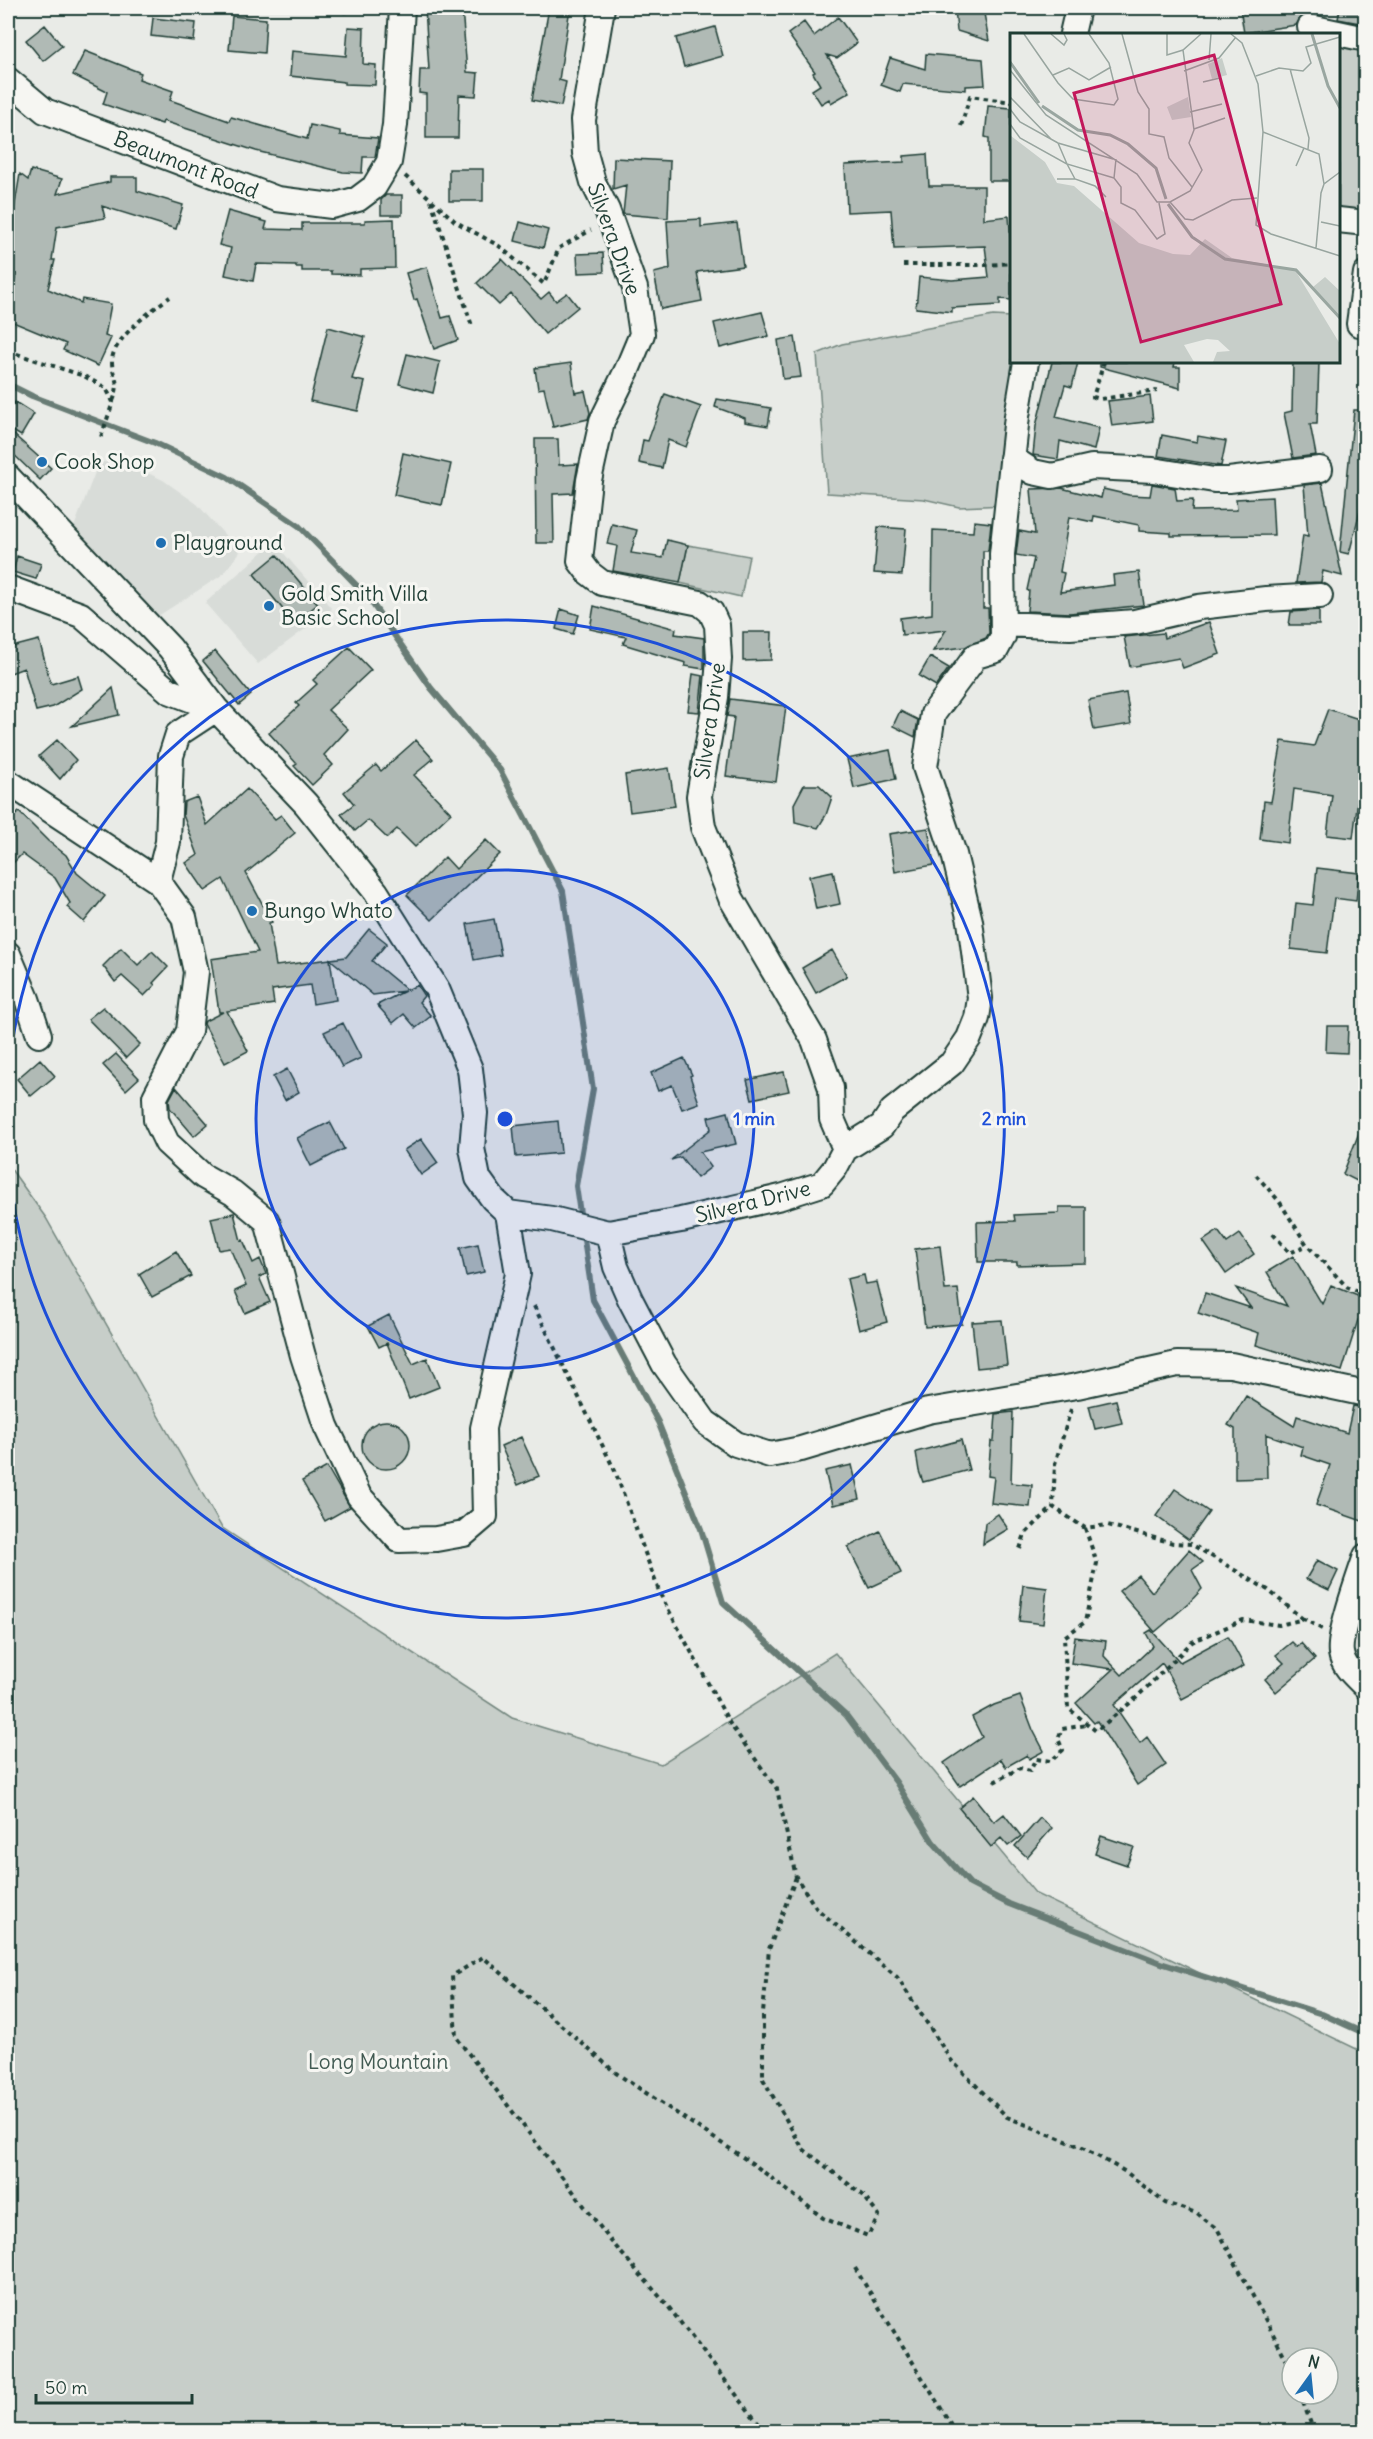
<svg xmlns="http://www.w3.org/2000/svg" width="1373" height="2439" font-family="Delius,sans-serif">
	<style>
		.built { fill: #d8dcd8 }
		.green { fill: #c7cec9; stroke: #73867e; stroke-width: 1.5; fill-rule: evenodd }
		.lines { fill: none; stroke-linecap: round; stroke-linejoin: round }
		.stream { stroke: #687c75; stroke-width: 6 }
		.building { fill: #b0bab5; stroke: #1f3d34; stroke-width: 1.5 }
		.minor-casing { stroke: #1f3d34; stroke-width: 28 }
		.path { stroke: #1f3d34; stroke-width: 4; stroke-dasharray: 4.5 4.5; stroke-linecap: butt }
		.minor { stroke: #f6f6f2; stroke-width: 24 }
		.ring { fill: none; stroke: #1d4ed8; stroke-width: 3 }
		.poi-dot { fill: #1f6fb2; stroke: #f6f6f2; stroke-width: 2 }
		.labels { text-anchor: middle; stroke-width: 6; stroke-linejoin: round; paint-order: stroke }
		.street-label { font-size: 21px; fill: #1f3d34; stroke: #f6f6f2 }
		.poi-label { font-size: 21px; fill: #1f3d34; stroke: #f6f6f2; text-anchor: start }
		.park-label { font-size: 21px; fill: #415a52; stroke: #f6f6f2 }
		.inset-river { fill: none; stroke: #99a6a0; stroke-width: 3 }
		.inset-road { fill: none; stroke: #98a59f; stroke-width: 1.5 }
		.view { fill: #c2185b; fill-opacity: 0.15; stroke: #c2185b; stroke-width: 3 }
		.inset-edge { fill: none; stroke: #1f3d34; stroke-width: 3 }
		.centre { fill: #1d4ed8; stroke: #f6f6f2; stroke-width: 3 }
		.ring-label { font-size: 18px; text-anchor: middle; font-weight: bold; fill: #1d4ed8; stroke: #f6f6f2; stroke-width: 6; stroke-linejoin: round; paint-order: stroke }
	</style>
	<rect width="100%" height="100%" fill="#e9ebe7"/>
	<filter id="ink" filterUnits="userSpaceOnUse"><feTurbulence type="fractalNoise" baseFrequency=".0167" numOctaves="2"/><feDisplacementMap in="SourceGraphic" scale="12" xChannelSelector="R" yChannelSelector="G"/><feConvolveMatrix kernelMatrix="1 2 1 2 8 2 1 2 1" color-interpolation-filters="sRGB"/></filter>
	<g filter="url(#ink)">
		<path class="built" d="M99,462l27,1 37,17 34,24 43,48 -18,23 -64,41 -84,-89z
			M274,542l58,67 -74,55 -53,-61z"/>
		<path class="green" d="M1338,47h27v165l-26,-1z
			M993,316l18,1 1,45h10l-16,143 -47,2 -35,-8 -97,-6 -10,-139 25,-10z
			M688,545l61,11 -8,41 -61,-14z
			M8,1165l38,53 176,310 290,190 149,46 174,-111 201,241 329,159v378h-1357zM1292,2358h36v36h-36z"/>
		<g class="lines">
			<path class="stream" d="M8,384l24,12 123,47 72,34 72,49 68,70 64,92 69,82 63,121 30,198 -17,97 5,34
				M583,1233l10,67 65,122 43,107 22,73 123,113 50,67 37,60 37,42 39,20 155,60 158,50 44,20"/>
		</g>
		<path class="building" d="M425,8h37l5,64 11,1 -2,23 -17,-1 -1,43h-32v-44l-7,-1 1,-23h9z
			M549,8h21l-11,72 7,2 -5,24 -29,-6z
			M955,8h28l6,33 -32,-10z
			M1240,8h61l2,7 -7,10 -52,8z
			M1340,8h25v16l-27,-5z
			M232,16l34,3 -2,34 -35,-3z
			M838,17l19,26 -20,15 -10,-3 23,37 -19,11 -2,-4 -8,5 -9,-14 8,-5 -7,-12 2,-1 -27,-38 16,-12 10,14z
			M153,18l43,5 -2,18 -43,-5z
			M45,25l17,21 -19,15 -17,-21z
			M348,27l16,1 -1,36 13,1 -1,20 -31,-1v-2l-54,-6 2,-25 54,5z
			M715,27l8,29 -39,11 -8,-29z
			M85,51l56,22 -2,6 34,12 -3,9 59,21 2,-4 76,22 3,-14 30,6v4l38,3 -3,19h-12l-1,16 -19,-1 -87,-21 -93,-30 -1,3 -59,-20 4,-12 -34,-17z
			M926,54l57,5 2,26 -19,1v4l-63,-6 -3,8 -19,-7 9,-27 35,11z
			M988,106l23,2v73h-22v-43l-4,-1z
			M927,154l2,32h55v33l25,-3 2,27v57l-11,-1v6l-48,3v4l-36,-4 3,-31 33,3 37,-3 -4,-31 -91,3 -3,-39 -44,2 -2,-47 59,-3v-6z
			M614,158l56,3 -2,57 -45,-4 3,-29 -13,4z
			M449,169h34v32h-34z
			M31,170l31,9 -5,15 53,-12v-5h27v14l46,14 -7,24 -74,-23 3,12 -48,9 -5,33h3l-7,29 33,14 1,-4 29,5 -6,32 6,2 -13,28 -35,-16 3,-6 -58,-24v-22l9,-24 -8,-1 6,-26 -7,-1 12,-72 8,6z
			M386,195h16v20h-21v-15z
			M228,211l39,11 -2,7 37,1v-7h63v-3l29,-1 1,49 -35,1v6l-29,-1v-3h-29v-4h-6v-2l-40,-1 -3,17 -28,-6 6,-27 -12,-3z
			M701,219v8l36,-4 6,43 -46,6 5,29 -41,8 -7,-36 16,-4 -3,-48z
			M520,222l28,8 -5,18 -28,-7z
			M603,253l1,19 -26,1 -1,-19z
			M502,259l39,40 8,-7 7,9 11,-8 11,14 -33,27 -34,-40 -12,11 -22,-22z
			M427,267l15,51 8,-2 8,24 -24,9 -17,-50 -3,1 -8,-27z
			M762,312l7,24 -49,12 -6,-25z
			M328,327l37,10 -13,42 13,3 -7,29 -48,-10z
			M795,337l6,40 -18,2 -5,-39z
			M407,354l33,8 -7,31 -34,-9z
			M1052,362h26l-6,25 -7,-2 -9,32 43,11 -5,22 -34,-9 -2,18 -25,-4 3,-29z
			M1100,362h75l-1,5h6v21l-80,-21z
			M1293,362h26l-2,62h-7l6,31 -23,3 -9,-45 8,-2z
			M571,363l4,30 10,-2 5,22 -2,6 -35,8 -9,-39 -6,1 -3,-21z
			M665,394l36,13 -15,40 -18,-7 -6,28 -23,-5 4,-23 5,1z
			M1150,396l3,25 -41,5 -4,-25z
			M717,399l54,9 -3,18 -23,-4v-4l-30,-11z
			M15,402l19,12 -13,22 -13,-8v-16z
			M1354,410h11v81l-16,63 -9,-2z
			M13,434l38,34 -11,12 -32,-31v-9z
			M1162,435l35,7 1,-6 28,5 -5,25 -63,-10z
			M535,439h23l1,26 19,-1 -5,29 -20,1 1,49h-18z
			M403,453l48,11 -9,41 -48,-10z
			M1322,483l20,93 -19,-5 -2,11 -25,1 7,-48 5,1 -4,-51z
			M1152,484l23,4 2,13 16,-1 -1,11 45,-1 -1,-11 36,-2 2,38 -103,1v-3l-32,-2v-6l-45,-9 -1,6 -24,-5 -9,55 4,1 -4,19 54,-7 -1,-10 26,-3 5,33 -74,8 -43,-2 2,-20 -2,-1 7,-32 -18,-3 3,-24 16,3 -4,-45 30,-1 40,10 2,-9 26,6 21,1z
			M974,521l17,2 -3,28h-5v57h5l1,25 -3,5 -21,9 -32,4 13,-21 -44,5 -2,-17 32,-4 1,-84 40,2z
			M612,524l25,6 -6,23 32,5 4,-18 21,5 -8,38 -67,-12 4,-25 -10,-2z
			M878,527l28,2 -4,46 -28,-2z
			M277,555l41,49 -24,19 -40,-49z
			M17,556l24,8 -5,15 -23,-7z
			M594,606l82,23 -1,5 29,4v31l-19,-3 1,-3 -63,-19 3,-7 -36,-8z
			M561,609l18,6 -6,19 -17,-5z
			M1319,610v15h-30l2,-13z
			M1209,622l11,32 -37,14 -4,-10 -49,9 -6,-30 39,-4 1,5z
			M743,632h29l-1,28 -28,1z
			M39,640l12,44 27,-8 4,13 -29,18 -17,4 -12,-43 -16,6v-26z
			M349,647l22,23 -43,40 20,19 -24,26 9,10 -21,20 -18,-19 3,-2 -28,-31 30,-27 -3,-3 21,-19 -4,-4z
			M215,651l36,44 -12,10 -36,-44z
			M930,657l19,11 -13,18 -17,-10z
			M693,674l10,2 -4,36 -11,-1z
			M113,688l6,27 -47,11z
			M1126,693l5,31 -37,6 -6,-30z
			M730,699l56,7 -10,76 -50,-6 8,-59 -7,-1z
			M1328,709l37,12v80l-7,-2 -5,39 -26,-3 5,-40 -38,-6 -6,54 -28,-4 4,-38 7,1 11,-61 32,5z
			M900,711l18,9 -3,17 -22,-11z
			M57,740l19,20 -16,19 -21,-23z
			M416,740l17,19 -19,16 37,38 -36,34 -18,-18 -10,9 -19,-18 -13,11 -14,-17 13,-10 -10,-12 32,-27 5,6z
			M890,750l6,29 -42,9 -7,-29z
			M669,768l6,38 -45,6 -5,-37z
			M804,785h15l13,12 -6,18 -8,13 -23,-6 -1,-18z
			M247,789l28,30 6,-4 14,18 -49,40 26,49 -3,1 7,43 70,-9 23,-28 18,14 -15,18 35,29 10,-5 7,11 -5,6 12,14 -15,12 -12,-14 -11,9 -16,-18 28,-14 -32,4 -43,-36 6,41 -23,4 -3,-19 -38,5 2,14 -47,7 21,40 -23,12 -21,-39 1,-3 18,-9h-4l-8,-53 47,-7 -35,-73 -18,12 -19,-28 12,-8 -15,-40 1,-13 13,-5 10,28z
			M19,812l29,29 18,14 11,18 28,23 -21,26 -17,-15 3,-4 -15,-25 -33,-24 -14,14v-46z
			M928,828l6,37 -39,7 -6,-38z
			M486,840l14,14 -68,66 -25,-25 38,-38 11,12z
			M1317,868l42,5 -3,28 -22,-3 -7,55 -36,-4 5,-46 17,2z
			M833,871l7,33 -24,5 -7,-33z
			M494,919l7,36 -27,5 -7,-36z
			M121,948l17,17 14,-14 16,16 -15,16 2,2 -11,11 -22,-20 -7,6 -12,-16z
			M832,950l15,26 -31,17 -14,-25z
			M103,1007l37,37 -14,14 -38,-39z
			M343,1023l18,35 -19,9 -18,-35z
			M1327,1026h21l-1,27 -21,-1z
			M116,1054l23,24 -13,12 -23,-25z
			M684,1058l8,17 -2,1 9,27 -17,6 -10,-24 -14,6 -7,-18z
			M40,1059l15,17 -24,20 -14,-17z
			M287,1069l12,23 -14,8 -12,-23z
			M784,1072l5,19 -37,8 -5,-19z
			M176,1087l32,37 -14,12 -24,-28 -1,-8z
			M728,1112l8,32 -36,8 11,15 -14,11 -16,-21 -10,3 40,-31 -3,-12z
			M1364,1120h1v65l-22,-11z
			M558,1121l3,32 -45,4 -3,-31z
			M330,1122l14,27 -33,17 -14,-28z
			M421,1139l17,24 -17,12 -17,-25z
			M1059,1207h27v56l-69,2v-3h-39l-1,-40 38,-1 -1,-6 45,-2z
			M234,1213l7,28 2,-1 10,23 7,-4 6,15 -7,3 11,25 -25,11 -10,-22 11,-5 -16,-38 -11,2 -8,-32z
			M1218,1231l9,12 13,-9 14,20 -28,20 -23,-33z
			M478,1244l6,28 -18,4 -6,-28z
			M940,1246l5,44 13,-1 4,35 -37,3 -10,-78z
			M176,1251l15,25 -39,21 -13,-23z
			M1293,1256l29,48 9,-19 34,14v24l-7,-3 -16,51 -86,-26 3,-12 -61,-20 7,-20 46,15 -15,-20 51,18 -20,-34z
			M864,1275l2,9 11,-2 10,40 -28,8 -12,-51z
			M389,1315l24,49 14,-6 12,29 -30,12 -22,-56 -8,4 -11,-21z
			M1002,1320l5,45 -30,3 -5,-46z
			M1246,1396l48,30 3,-10 50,17 6,-27 12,2 -2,81 2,1v32l-49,-17 14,-40 -29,-10 2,-8 -37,-13 1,44 -32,1v-50l-7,-4z
			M1116,1400l6,23 -27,6 -6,-23z
			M1013,1412l-2,71 21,2 -2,22 -39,-4 3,-26 -6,-1 3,-35h3l2,-27z
			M362 1445a24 24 0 1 1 48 0a24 24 0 1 1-48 0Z
			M521,1437l18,39 -21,9 -17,-39z
			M961,1440l8,30 -46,12 -4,-11 -3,-19z
			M852,1465l8,34 -27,6 -8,-34z
			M327,1467l23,40 -25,14 -23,-40z
			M1175,1489l34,23 -20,28 -33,-24z
			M998,1514l10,15 -25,15 2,-21z
			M880,1531l21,42 -32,15 -21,-41z
			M1189,1550l14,12 -11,8 10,19 -14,15 -33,28 -36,-41 19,-16 14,17z
			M1317,1560l21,11 -9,19 -23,-11z
			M1023,1585l24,3 -4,36 -24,-3z
			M1151,1630l29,32 48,-26 16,30 -62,33 -20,-36 -48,42 26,38 7,-6 19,28 -29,20 -40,-64 -3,2 -18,-20 37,-34 -42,-6 4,-26 31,4 -2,15 18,19 31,-29 -7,-13z
			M1292,1642l5,5 4,-4 14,16 -39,33 -11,-13 19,-16 -8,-8z
			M1020,1696l13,34 11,21 -15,8 -2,-4 -21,12 -5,-8 -41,27 -16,-23 38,-26 -10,-20 22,-12z
			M973,1796l21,26 10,-8 17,22 -13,10 -7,-8 -10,9 -32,-39z
			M1040,1818l12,10 -25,29 -12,-11z
			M1101,1836l33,11 -7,18 -32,-11z"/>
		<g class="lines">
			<g class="minor-casing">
				<path id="minor" d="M1310,27l56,12
					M1072,34l6,-26
					M8,80l37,31 232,88 55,7 26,-7 16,-12 15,-25 6,-37 7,-117
					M1338,220l28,3
					M1359,324l7,-51
					M1012,458l21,14 19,4 40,-9 21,1 40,2 61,10h15l91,-11
					M8,477l162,171 46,61 90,95 70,88 61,97 33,80 5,44 -3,35 6,30 15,21 15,14 44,6 56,14 73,-13 100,-23 41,-13 13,-16 10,-19 -13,-30 -1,-31 -17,-48 -83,-142 -28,-71 -4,-31 17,-99 3,-38 -2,-34 -6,-13 -11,-9 -98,-20 -13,-10 -9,-12 9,-81 13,-59 25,-51 15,-36 -7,-46 -28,-78 -14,-28 -8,-29 -2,-33 19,-112
					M8,588l73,27 88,76 47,18
					M1003,624l67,3 65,-5 64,-15 67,-8 54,-3
					M8,782l150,99 10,-39 3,-86 7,-22 38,-25
					M158,881l26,36 12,55 -7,59 -34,66 1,23 11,23 36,33 30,17 34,28 36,135 23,70 33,70 40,44 37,-1 28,-5 21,-18 -2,-88 35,-154 -10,-61
					M8,954l19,45 12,36
					M845,1149l37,-23 10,-15 60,-48 17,-25 8,-20 3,-20 -10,-77 -16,-67 -29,-87 8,-53 43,-58 20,-6 7,-13 -1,-83 15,-138 9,-54
					M608,1233l8,34 14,32 34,65 41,58 31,22 34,11 31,-6 127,-38 149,-25 100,-22 54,1 135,29
					M1366,1556c-7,21 -28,78 -25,97 2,14 15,24 25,34"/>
			</g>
			<path class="path" d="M343,12l38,-4
				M961,126l9,-30 42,6
				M405,176l51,46 43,24 45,38 15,-36 32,-18
				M431,200l41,126
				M903,265h84l25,-2
				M8,351l76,25 22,12 7,14 -12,35
				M1104,362l-11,35 7,2 57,-8
				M113,401c9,-22 -1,-21 -1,-40 0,-22 42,-53 58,-64
				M1256,1175l23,26 28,44 41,43 18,7
				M1273,1234l17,19 17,-8
				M534,1306l81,165 45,123 70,130 47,65 19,88 20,31 81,69 54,83 56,57 74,30 45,25 39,31 32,10 21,17 74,140
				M1071,1409l-16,55 -2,43 32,21 23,-3 65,18 18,1 77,46 35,29
				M1085,1528l12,35 -12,59 -21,15 4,71 28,23 40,-33 56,-56 51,-22 36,5 25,-6 18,10
				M1020,1549l5,-15 28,-27
				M994,1782l26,-14 10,3 6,-12 15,2 12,-11 -5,-11 4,-10 25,-4
				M855,2268l95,155 2,9
				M1300,2394l14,38
				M765,2432l-98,-127 -57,-65 -154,-203 -4,-61 31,-19 133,116 140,93 67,52 45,18 11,-20 -16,-21 -60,-46 -40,-70v-66l6,-64 27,-72"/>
			<use href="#minor" class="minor"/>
		</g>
	</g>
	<circle cx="505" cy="1119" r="249" fill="#1d4ed8" fill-opacity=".12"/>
	<g class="ring">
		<circle cx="505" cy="1119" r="249"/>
		<path d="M8 1080A499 499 0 1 1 8 1158"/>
	</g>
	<g class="poi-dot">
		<circle cx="42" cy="462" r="6"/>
		<circle cx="161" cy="543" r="6"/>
		<circle cx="269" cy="606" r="6"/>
		<circle cx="252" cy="911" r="6"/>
	</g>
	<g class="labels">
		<g class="street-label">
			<text transform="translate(186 165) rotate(21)" y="7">Beaumont Road</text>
			<text transform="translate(614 239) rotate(70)" y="7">Silvera Drive</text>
			<text transform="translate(710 721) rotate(-82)" y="7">Silvera Drive</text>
			<text transform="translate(753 1202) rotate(-14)" y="7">Silvera Drive</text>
		</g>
		<g class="poi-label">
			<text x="54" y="469">Cook Shop</text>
			<text x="173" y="550">Playground</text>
			<text x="281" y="601">Gold Smith Villa<tspan x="281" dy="24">Basic School</tspan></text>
			<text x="264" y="918">Bungo Whato</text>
		</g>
		<g class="park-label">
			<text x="378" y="2069">Long Mountain</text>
		</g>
	</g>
	<g transform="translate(1010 33)">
		<rect width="330" height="330" fill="#e9ebe7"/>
		<path d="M212,25l5,17 -15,4 -4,-15zM178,64l3,20 -19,3 -5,-13zM1,103l34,26 12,21 17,3 65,57 34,11 17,1 15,-16 27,19 63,12 45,74v18h-127l4,-10 13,-1 -12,-11 -11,-1 -23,6 10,17h-184zM315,244l15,14 -1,25 -26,-29z" fill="#c7cec9"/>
		<path class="inset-river" d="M302,1l16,52 12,22M0,29l29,41M32,73l36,24 32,5 18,9 28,24 10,31M158,171l24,33 33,22 71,11 44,48"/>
		<path class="inset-road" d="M14,1l34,49 15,16 41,6 4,-6 -9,-36 -20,-29M41,1l13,11 3,-5 -3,-6M112,1l16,58 11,17v25l15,3 5,21 23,29M157,1v21l16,-5 18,-16M221,1l11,9 16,41 5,48 -7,93 15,9 69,22M199,27l2,-26M280,36l19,69 -1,11M0,37l36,45 91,59 20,28h13l20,-11 12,-21 -13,-27 5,-13 -11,-80M174,38l35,-13 17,-21M43,42l16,-7 20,12 22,-13M246,43l23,-8 24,3 8,-8 -5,-16 34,-10M193,49l17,-4 2,11M0,64l41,42M0,76l10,13 38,21 55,16M180,79l32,-8M0,91l10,14 47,26 8,15 20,7 11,11M184,96l31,-11M253,99l56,22 5,30M330,101v19M48,110l9,21 47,14 2,-19M286,133l8,-18M104,145l7,9v16l14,7 22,29 8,-5 -6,-31M47,146h18M160,169l15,17 8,1 39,-20 25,-2M311,189l19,4M306,215l5,-55 3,-9 16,-12"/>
		<path class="view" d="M204,22l67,249 -140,38 -67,-249z"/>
		<rect width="330" height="330" class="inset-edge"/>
	</g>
	<circle cx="505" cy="1119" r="9" class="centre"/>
	<g class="ring-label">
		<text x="754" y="1125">1 min</text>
		<text x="1004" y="1125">2 min</text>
	</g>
	<rect width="1373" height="2439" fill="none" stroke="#f6f6f2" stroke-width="30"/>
	<rect x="15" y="15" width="1343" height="2409" fill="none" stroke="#1f3d34" stroke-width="2" filter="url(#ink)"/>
	<g transform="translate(1310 2376) rotate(15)"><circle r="28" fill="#f6f6f2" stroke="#a0aca6" stroke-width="1.5"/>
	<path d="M0-4.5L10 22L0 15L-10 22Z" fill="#1f6fb2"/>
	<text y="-9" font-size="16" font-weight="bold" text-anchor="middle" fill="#1f3d34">N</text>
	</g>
	<path d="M36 2394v9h156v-9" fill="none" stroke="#1f3d34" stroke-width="3"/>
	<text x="45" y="2394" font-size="18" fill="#1f3d34" stroke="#f6f6f2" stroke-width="4.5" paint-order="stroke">50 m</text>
</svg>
